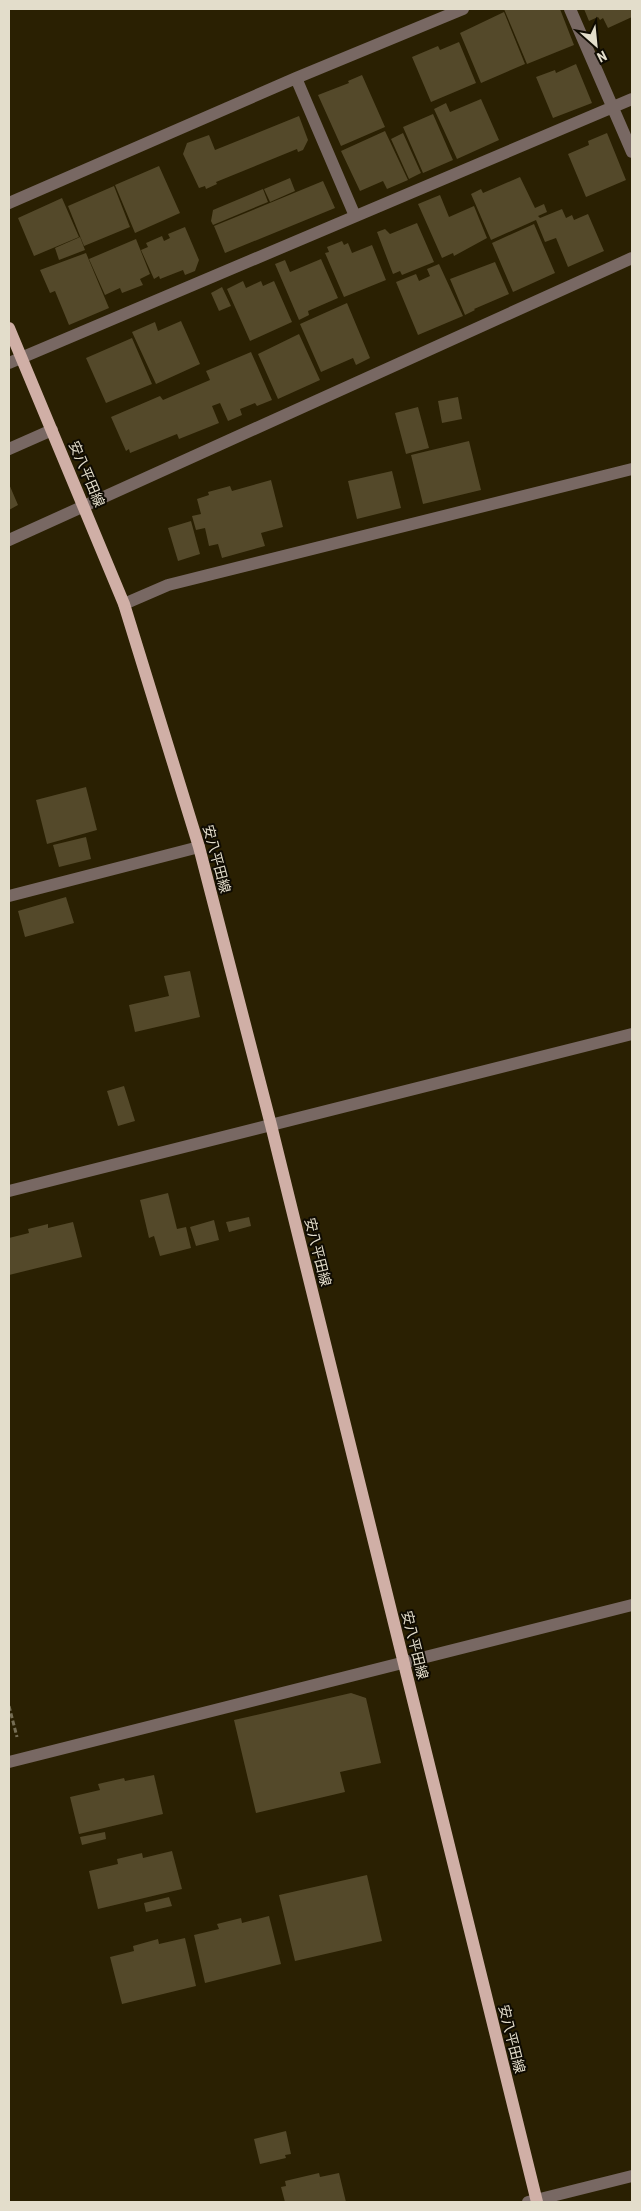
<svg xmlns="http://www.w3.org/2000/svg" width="641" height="2211" font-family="'Roboto Condensed','Noto Sans JP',sans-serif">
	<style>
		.building { fill: #54492a }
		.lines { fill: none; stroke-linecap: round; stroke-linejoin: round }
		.path { stroke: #766e55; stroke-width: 3; stroke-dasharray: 5 2.5; stroke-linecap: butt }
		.minor { stroke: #786863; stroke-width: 12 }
		.major { stroke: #d0afa6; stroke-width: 12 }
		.labels { text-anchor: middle; stroke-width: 4; stroke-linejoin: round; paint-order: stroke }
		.street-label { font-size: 14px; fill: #e3ddcb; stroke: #0f0b02 }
	</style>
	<rect width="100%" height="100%" fill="#2a2002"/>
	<path class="building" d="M504,9h56l14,36 -47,19z
		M584,9h48v8l-24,11 -5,-10 -3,2 -2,-3 -9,4z
		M504,12l21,52 -44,19 -21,-50z
		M459,42l17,41 -45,19 -19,-45 26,-11 2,4z
		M576,64l16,39 -39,15 -17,-41 19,-7 1,3z
		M362,75l23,52 -44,19 -23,-51 31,-12 -1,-2z
		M481,99l18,41 -42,19 -23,-50 12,-6 4,9z
		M433,114l20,46 -30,13 -20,-46z
		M299,116l9,24 -5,10 -5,2 -1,-3 -81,33 1,2 -11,5 -1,-3 -6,2 -16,-34 4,-11 22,-8 6,15z
		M385,131l23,49 -21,9 -4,-8 -23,10 -19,-40z
		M403,133l18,40 -12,6 -18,-40z
		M607,133l19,47 -40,17 -18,-43 21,-9 -1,-4z
		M159,166l21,47 -45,20 -20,-48z
		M520,177l15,31 9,-4 3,8 -9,4 2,2 22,-9 4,9 6,-3 2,5 14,-6 16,37 -36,16 -12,-29 -11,4 -9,-22 -45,20 -20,-46 10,-5 2,4z
		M290,178l5,13 -25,11 -6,-13z
		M323,181l12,27 -110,45 -11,-27z
		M114,186l16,41 -46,19 -16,-40z
		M263,189l5,13 -55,23 -2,-4 2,-11z
		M440,195l9,22 25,-11 13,32 -33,18 -1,-3 -11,5 -24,-54z
		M62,198l17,39 -45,19 -16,-38z
		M417,223l17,39 -32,13 -2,-4 -7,3 -16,-42 8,-3 5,5z
		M534,224l21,49 -42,19 -21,-49z
		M185,227l14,33 -4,11 -10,4 -2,-5 -23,9 -1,-3 -5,3 -13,-29 7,-3 -2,-4 16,-7 2,5 6,-3 -2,-4z
		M80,237l5,13 -26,10 -4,-12z
		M136,239l14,35 -10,5 3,6 -21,8 -2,-5 -15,7 -16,-36z
		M342,241l2,4 4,-2 4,10 20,-8 14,35 -42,17 -19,-44 4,-1 -2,-5z
		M86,253l23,55 -40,17 -14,-34 -5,2 -10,-23z
		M321,259l17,39 -30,13 1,4 -10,5 -24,-56 10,-4 5,12z
		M495,262l14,32 -35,15 1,1 -10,5 -15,-36z
		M439,264l24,52 -45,19 -22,-53 20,-8 3,7 11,-5 -3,-7z
		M243,281l3,7 15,-7 2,5 11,-5 18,41 -42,19 -23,-52z
		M222,287l9,19 -12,5 -8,-18z
		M347,303l23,55 -14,7 -3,-7 -32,14 -21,-48z
		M181,321l19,43 -44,20 -24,-52 23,-10 3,9z
		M299,334l21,46 -42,19 -20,-45z
		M132,338l20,46 -46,19 -20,-45z
		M251,352l21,48 -15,6 -2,-3 -15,6 2,6 -14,6 -8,-18 -8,3 7,17 -40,16 -2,-5 -47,19 -1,-4 -3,2 -15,-34 49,-21 3,4 47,-20 -4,-9z
		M458,397l4,22 -20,4 -4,-22z
		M418,407l11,41 -23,6 -11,-41z
		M469,441l12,49 -58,14 -12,-49z
		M392,471l9,37 -44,11 -9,-38z
		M271,480l12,47 -22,6 4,13 -43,12 -4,-14 -9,2 -4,-18 -9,2 -4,-14 9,-2 -4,-15 12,-4 -1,-3 22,-6 2,5z
		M9,484l9,21 -9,5z
		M191,521l9,33 -22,7 -10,-33z
		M86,787l11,43 -50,14 -11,-44z
		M86,837l5,22 -32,8 -6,-22z
		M66,897l8,26 -49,14 -7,-26z
		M190,971l10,46 -65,15 -6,-27 40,-9 -5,-20z
		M124,1086l11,35 -17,5 -11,-35z
		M168,1193l9,36 9,-2 5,21 -31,8 -6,-20 -5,2 -9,-38z
		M249,1217l2,9 -22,6 -3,-10z
		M214,1220l5,20 -23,6 -6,-19z
		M73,1222l9,35 -73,18v-37l20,-5 -1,-4 20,-5v4z
		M351,1693l15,5 15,65 -41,9 5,20 -89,21 -22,-93z
		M154,1775l9,39 -84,20 -9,-37 30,-7 -2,-6 26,-6 1,3z
		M105,1832l1,7 -24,6 -2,-8z
		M172,1851l10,38 -84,20 -9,-38 29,-7 -1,-5 25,-6 1,5z
		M367,1875l15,66 -87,20 -16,-66z
		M169,1897l3,9 -26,6 -2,-9z
		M269,1916l12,48 -76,19 -11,-48 25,-6 -2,-5 24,-6 1,5z
		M185,1938l11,48 -74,18 -12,-47 24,-6 -1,-5 25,-7 1,5z
		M286,2131l5,23 -6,1 1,3 -26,6 -6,-25z
		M319,2173l1,4 19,-4 7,29h-61l-4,-15 5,-1 -1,-5z"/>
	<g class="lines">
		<path class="path" d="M9,1706l8,31"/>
		<path class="minor" d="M570,9l62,143
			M296,78l59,138
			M9,203l287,-125 167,-69
			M9,363l623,-264
			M9,449l43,-19
			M9,540l623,-282
			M124,604l44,-19 464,-116
			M9,896l190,-49
			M9,1191l623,-157
			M9,1762l623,-157
			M528,2202l104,-26"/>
		<path class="major" d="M9,328l115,276 75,243 72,278 266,1077"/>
	</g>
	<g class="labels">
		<g class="street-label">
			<text transform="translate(87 474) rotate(67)" y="5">安八平田線</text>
			<text transform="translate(217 859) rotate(75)" y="5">安八平田線</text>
			<text transform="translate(318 1252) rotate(76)" y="5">安八平田線</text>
			<text transform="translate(415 1645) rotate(76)" y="5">安八平田線</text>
			<text transform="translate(512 2039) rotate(76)" y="5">安八平田線</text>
		</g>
	</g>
	<rect width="641" height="2211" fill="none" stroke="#e3ddcb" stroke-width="20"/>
	<g transform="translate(596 45) rotate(153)" stroke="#0f0b02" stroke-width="4" paint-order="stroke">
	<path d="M0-4L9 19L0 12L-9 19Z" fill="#e3ddcb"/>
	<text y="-8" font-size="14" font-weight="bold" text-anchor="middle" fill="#e3ddcb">N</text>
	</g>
</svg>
